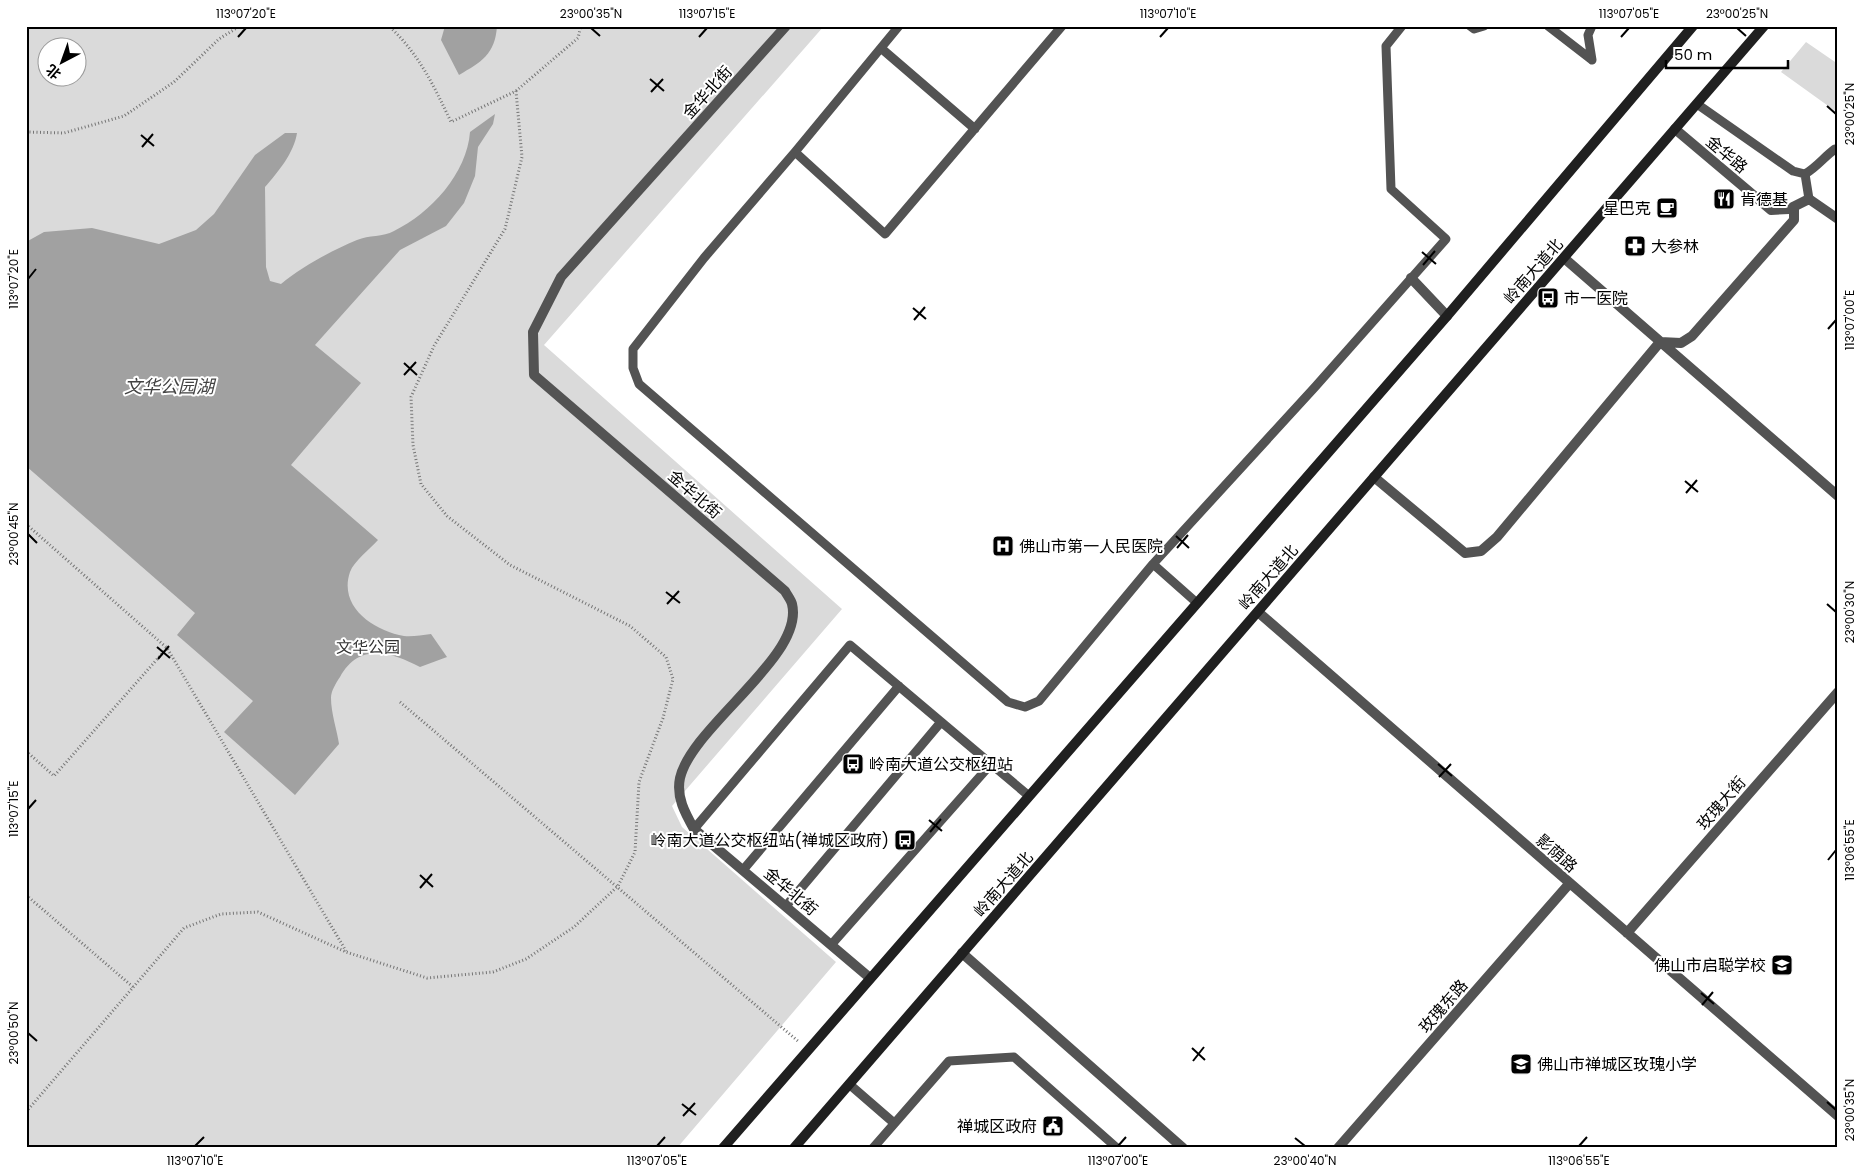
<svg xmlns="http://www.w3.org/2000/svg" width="1864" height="1174" font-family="Poppins,'Noto Sans SC',sans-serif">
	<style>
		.green { fill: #dadada; fill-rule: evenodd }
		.water { fill: #a1a1a1 }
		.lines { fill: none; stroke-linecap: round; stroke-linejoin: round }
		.path { stroke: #757575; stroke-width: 3; stroke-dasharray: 1 2.5; stroke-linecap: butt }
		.service { stroke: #535353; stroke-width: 9 }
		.minor { stroke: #535353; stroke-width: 10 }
		.tertiary { stroke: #535353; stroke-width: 10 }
		.secondary { stroke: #202020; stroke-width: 10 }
		.ticks { fill: none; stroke: #000; stroke-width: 2 }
		.labels { text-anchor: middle; stroke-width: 4; stroke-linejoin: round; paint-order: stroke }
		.street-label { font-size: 16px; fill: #000; stroke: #fff }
		.poi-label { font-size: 16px; fill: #000; stroke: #fff; text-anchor: start }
		.park-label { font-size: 16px; fill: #313131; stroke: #fff }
		.water-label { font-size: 18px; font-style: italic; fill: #424242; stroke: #fff }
		.neatline { fill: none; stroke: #000; stroke-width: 2 }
		.ticks-label { font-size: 12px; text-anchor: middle; fill: #000 }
	</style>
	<rect width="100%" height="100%" fill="#fff"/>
	<path class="green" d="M26,26h798l-280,319 298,264 -170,197 10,21 154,135 -159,186h-651zM48,48h30v30h-30z
		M1806,42l32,22v49l-57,-41z"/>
	<path class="water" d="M445,26h52c-2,29 -16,36 -38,49l-18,-35z
		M495,114l-2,10 -15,23 -3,29 -11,27 -18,23 -46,24 -85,95 46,38 -70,82 87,75c-8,9 -24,21 -28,32 -12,35 24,59 54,64 8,1 18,-1 27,-2l16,23 -27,10c-29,-15 -61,-25 -80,10 -4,6 -9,14 -9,21 0,15 6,32 8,46l-44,51 -71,-63 29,-31 -76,-66 18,-22 -169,-147v-224l18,-10 48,-4 67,16 37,-14 18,-16 41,-59 30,-22h12c-3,20 -19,39 -32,54l1,80 4,14 11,3c22,-18 50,-33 76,-44 12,-5 26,-3 37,-9 37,-18 73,-58 76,-99z"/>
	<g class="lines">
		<path class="path" d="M516,91l62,-53 3,-12
			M26,132l38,1 60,-17 50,-34 45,-43 21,-13
			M26,524l141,124 179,303
			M400,702l399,340
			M26,751l28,25 113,-128
			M26,895l107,92
			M26,1112l158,-184 37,-14 37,-2 88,40 81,26 66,-6 33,-13 48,-32 44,-41 17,-34 4,-70 24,-64 10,-39 -7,-22 -36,-31 -120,-61 -63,-49 -26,-32 -8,-39 -2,-48 23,-51 71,-117 17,-72 -6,-66 -65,31c-17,-36 -32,-68 -62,-96"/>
		<path class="service" d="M899,26l-104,126 -91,106 -71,91v19l6,16 369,318 17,5 14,-6 114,-137 44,39
			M1470,26l4,3 10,-3
			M1548,26l44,34
			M1592,26l-4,9 4,25
			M882,49l93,80
			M1697,104l96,67 12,3c12,-7 19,-17 30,-25l3,2
			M795,152l90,82 177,-208
			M1805,174l4,25
			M1153,564l162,-177 131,-148 -55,-50 -5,-143 16,-20
			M694,829l156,-184 179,151
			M743,870l156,-184
			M786,906l155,-184
			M831,945l160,-181
			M849,1084l45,39
			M873,1148l76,-87 65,-4 103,91"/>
		<path class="minor" d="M1564,258l274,238
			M1411,278l36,38
			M1660,342l21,1 11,-7 102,-116v-13
			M1374,477l91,76 16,-2 16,-14 163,-195
			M962,953l221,195"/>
		<path class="tertiary" d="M786,26l-225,251 -28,55 1,43 251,216c2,4 6,9 7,13 13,52 -100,122 -112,174 -4,19 5,35 14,51l176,149
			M1675,129l96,81 18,-1 20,-10 29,20
			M1258,612l580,504
			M1627,933l211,-241
			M1338,1148l231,-264"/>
		<path class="secondary" d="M723,1148l724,-832 246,-290
			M794,1148l970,-1122"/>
	</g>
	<path class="ticks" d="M591,28l9,8M1737,28l9,8M238,37l8,-9M699,37l8,-9M1160,37l8,-9M1621,37l8,-9M650,79l14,12M651,92l12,-13M1827,106l9,8M141,135l13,11M142,147l11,-13M1422,252l14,12M1423,265l12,-14M28,279l8,-10M913,308l13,11M914,320l11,-13M1828,329l8,-9M404,363l13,12M404,375l12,-13M1685,481l13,11M1686,493l11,-13M28,534l9,9M1176,536l13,12M1177,548l11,-13M666,592l14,11M667,604l12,-13M1827,604l9,8M157,647l13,11M158,659l11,-13M1438,764l14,12M1439,777l12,-13M28,809l8,-9M929,820l13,11M930,832l11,-13M1828,860l8,-10M420,875l13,12M420,888l12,-14M1701,993l13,11M1702,1005l11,-13M28,1033l9,8M1192,1048l13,12M1193,1061l11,-14M1827,1102l9,8M682,1104l14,11M683,1116l12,-13M1295,1138l10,8M195,1146l9,-9M657,1146l8,-9M1118,1146l8,-9M1579,1146l8,-9"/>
	<defs>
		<g id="restaurant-square" transform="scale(1.125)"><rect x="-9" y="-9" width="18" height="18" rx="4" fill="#000" stroke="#fff"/><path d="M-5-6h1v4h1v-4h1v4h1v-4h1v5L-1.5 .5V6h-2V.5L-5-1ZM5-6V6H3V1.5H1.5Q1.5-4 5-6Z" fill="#fff"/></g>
		<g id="cafe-square" transform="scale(1.125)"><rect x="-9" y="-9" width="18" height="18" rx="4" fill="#000" stroke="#fff"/><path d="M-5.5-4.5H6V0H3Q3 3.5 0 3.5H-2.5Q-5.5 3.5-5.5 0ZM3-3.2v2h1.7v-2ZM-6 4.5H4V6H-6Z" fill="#fff"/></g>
		<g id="pharmacy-square" transform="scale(1.125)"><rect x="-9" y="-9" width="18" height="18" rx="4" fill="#000" stroke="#fff"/><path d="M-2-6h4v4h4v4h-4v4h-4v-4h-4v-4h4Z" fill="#fff"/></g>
		<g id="bus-square" transform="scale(1.125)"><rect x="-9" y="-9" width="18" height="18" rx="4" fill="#000" stroke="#fff"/><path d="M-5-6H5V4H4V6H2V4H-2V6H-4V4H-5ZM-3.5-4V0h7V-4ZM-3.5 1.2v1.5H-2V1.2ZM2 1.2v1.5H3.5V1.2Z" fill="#fff"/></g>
		<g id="hospital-square" transform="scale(1.125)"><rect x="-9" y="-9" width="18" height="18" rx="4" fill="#000" stroke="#fff"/><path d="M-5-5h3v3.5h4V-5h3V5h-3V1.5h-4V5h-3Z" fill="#fff"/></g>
		<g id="school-square" transform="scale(1.125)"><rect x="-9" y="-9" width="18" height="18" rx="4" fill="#000" stroke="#fff"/><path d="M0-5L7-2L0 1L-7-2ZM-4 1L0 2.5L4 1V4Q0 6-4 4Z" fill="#fff"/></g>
		<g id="civic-square" transform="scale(1.125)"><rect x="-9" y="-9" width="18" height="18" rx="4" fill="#000" stroke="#fff"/><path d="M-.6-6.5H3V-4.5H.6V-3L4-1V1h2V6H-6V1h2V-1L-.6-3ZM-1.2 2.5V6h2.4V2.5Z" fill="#fff"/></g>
	</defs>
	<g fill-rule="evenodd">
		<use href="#restaurant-square" x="1724" y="199"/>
		<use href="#cafe-square" x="1667" y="208"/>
		<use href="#pharmacy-square" x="1635" y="246"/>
		<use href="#bus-square" x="1548" y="298"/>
		<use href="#hospital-square" x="1003" y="546"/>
		<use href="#bus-square" x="853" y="764"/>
		<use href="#bus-square" x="905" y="840"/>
		<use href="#school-square" x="1782" y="965"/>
		<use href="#school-square" x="1521" y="1064"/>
		<use href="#civic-square" x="1053" y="1126"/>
	</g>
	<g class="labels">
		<g class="street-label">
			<text transform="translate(707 92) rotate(-48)" y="6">金华北街</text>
			<text transform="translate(1727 154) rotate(40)" y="6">金华路</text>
			<text transform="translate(1533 271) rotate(-49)" y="6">岭南大道北</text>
			<text transform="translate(695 494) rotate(41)" y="6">金华北街</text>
			<text transform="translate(1268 577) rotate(-49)" y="6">岭南大道北</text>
			<text transform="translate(1721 803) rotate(-49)" y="6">玫瑰大街</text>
			<text transform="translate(1557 853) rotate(41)" y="6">影荫路</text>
			<text transform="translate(1003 884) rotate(-49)" y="6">岭南大道北</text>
			<text transform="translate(791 891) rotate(40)" y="6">金华北街</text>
			<text transform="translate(1443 1006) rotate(-49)" y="6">玫瑰东路</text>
		</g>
		<g class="poi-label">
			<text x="1740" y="205">肯德基</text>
			<text x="1651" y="214" text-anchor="end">星巴克</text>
			<text x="1651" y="252">大参林</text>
			<text x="1564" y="304">市一医院</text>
			<text x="1019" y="552">佛山市第一人民医院</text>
			<text x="869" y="770">岭南大道公交枢纽站</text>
			<text x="889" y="846" text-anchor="end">岭南大道公交枢纽站(禅城区政府)</text>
			<text x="1766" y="971" text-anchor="end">佛山市启聪学校</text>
			<text x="1537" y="1070">佛山市禅城区玫瑰小学</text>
			<text x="1037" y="1132" text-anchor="end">禅城区政府</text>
		</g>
		<g class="park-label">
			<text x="368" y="653">文华公园</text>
		</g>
		<g class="water-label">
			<text x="169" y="393">文华公园湖</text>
		</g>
	</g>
	<rect width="1864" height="1174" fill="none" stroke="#ffffff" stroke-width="55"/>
	<g transform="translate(62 62) rotate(221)"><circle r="24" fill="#ffffff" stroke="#999999"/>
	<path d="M0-4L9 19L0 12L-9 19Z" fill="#000000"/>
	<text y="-8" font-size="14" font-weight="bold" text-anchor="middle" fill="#000000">北</text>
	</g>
	<path d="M1666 60v8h122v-8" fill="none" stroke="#000000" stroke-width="2.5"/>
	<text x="1674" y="60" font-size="15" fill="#000000" stroke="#ffffff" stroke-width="4" paint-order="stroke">50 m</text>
	<rect x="28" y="28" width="1808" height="1118" class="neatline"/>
	<g class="ticks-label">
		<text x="246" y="18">113°07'20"E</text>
		<text x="591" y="18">23°00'35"N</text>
		<text x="707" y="18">113°07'15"E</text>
		<text x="1168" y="18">113°07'10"E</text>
		<text x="1629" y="18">113°07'05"E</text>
		<text x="1737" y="18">23°00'25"N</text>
		<text transform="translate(1850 114) rotate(-90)" y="4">23°00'25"N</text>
		<text transform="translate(14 279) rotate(-90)" y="4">113°07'20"E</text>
		<text transform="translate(1850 320) rotate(-90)" y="4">113°07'00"E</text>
		<text transform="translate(14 534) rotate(-90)" y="4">23°00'45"N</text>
		<text transform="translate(1850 612) rotate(-90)" y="4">23°00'30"N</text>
		<text transform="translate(14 809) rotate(-90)" y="4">113°07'15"E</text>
		<text transform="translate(1850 850) rotate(-90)" y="4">113°06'55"E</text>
		<text transform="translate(14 1033) rotate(-90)" y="4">23°00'50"N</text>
		<text transform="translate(1850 1110) rotate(-90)" y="4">23°00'35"N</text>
		<text x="195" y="1165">113°07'10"E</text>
		<text x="657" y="1165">113°07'05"E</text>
		<text x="1118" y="1165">113°07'00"E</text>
		<text x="1305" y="1165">23°00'40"N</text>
		<text x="1579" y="1165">113°06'55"E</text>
	</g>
</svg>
